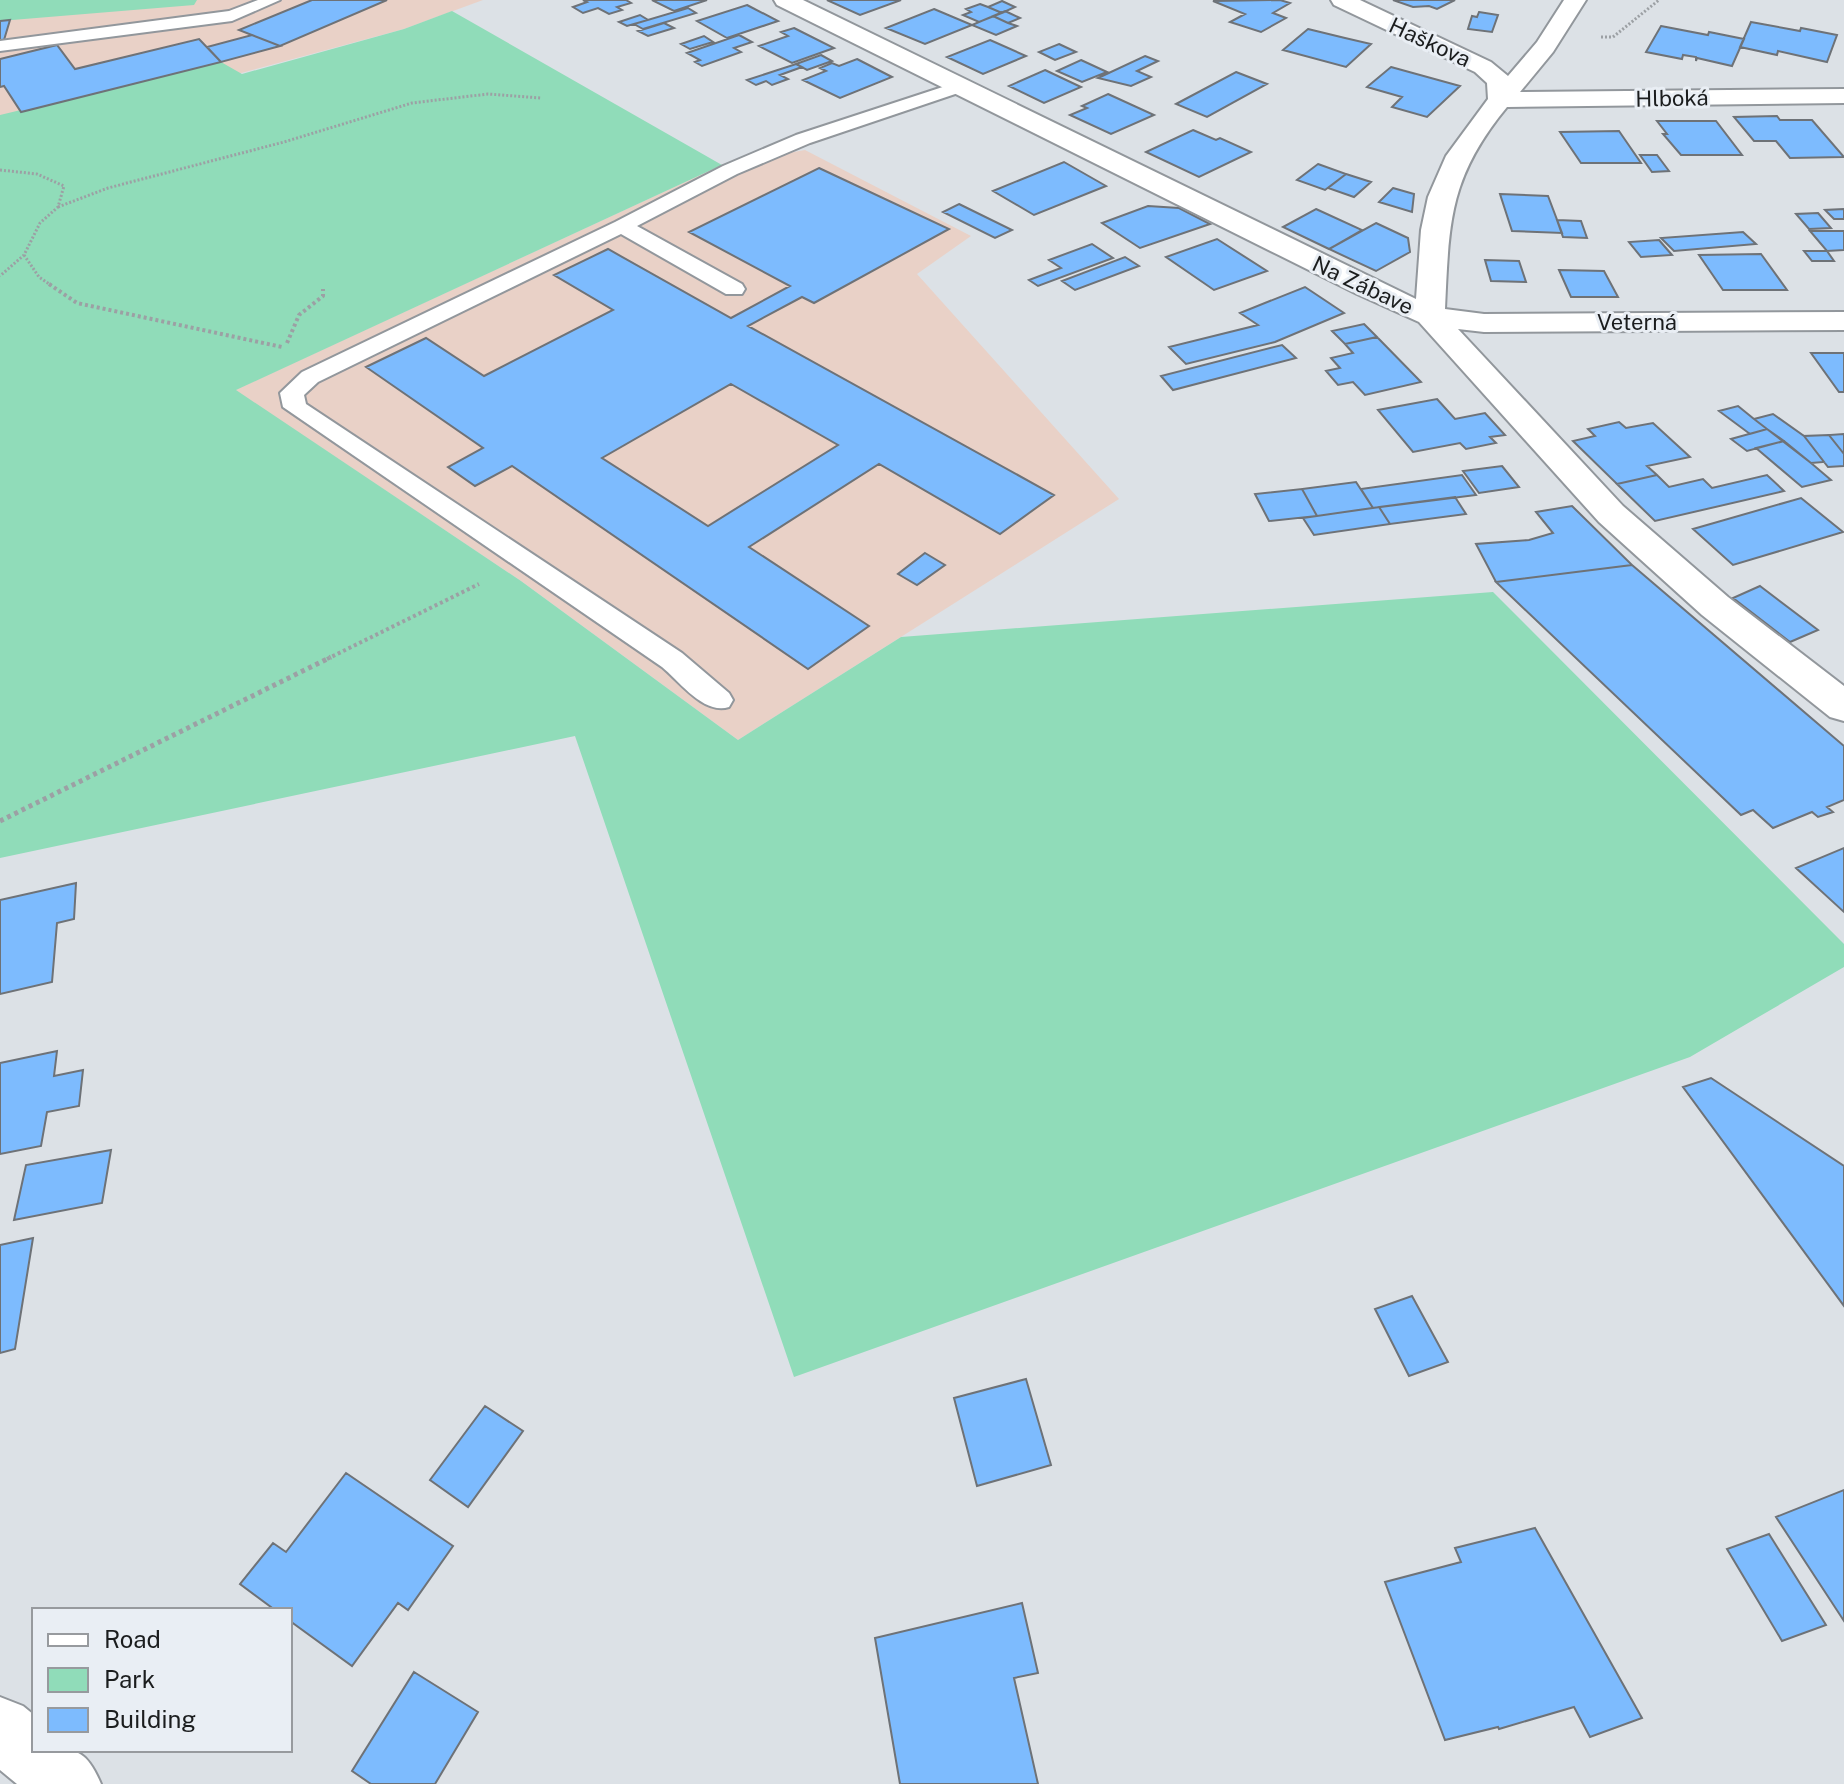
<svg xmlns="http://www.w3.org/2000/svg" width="1844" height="1784" font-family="'Public Sans',sans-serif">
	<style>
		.education { fill: #e9d1c7 }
		.green { fill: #90dcb9 }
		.building { fill: #7dbbfe; stroke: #6e7277; stroke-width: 2; fill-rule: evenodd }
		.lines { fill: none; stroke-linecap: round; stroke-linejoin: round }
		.service-casing { stroke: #92979c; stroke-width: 4 }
		.minor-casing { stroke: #92979c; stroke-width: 4 }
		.path-far2 { stroke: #9ca0a4; stroke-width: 3; stroke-dasharray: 2 2; stroke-linecap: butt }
		.path-far1 { stroke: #9ca0a4; stroke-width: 4; stroke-dasharray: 3 3; stroke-linecap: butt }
		.path { stroke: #9ca0a4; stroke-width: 5; stroke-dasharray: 4 4; stroke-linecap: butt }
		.service { fill: #fff; fill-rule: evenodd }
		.minor { fill: #fff; fill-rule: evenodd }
		.labels { text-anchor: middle; stroke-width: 6; stroke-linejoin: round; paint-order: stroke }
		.far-street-label { font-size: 22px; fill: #1b1d1e; stroke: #e9eef4 }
	</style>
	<rect width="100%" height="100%" fill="#dce1e6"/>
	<path class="education" d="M0,0h483l-79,29 -404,109z
		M805,150l166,86 -54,38 202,225 -381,241 -217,-159 -286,-191 487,-225z"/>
	<path class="green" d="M0,0h197l-3,5 -194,16z
		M452,11l270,154 -486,225 285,191 217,159 163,-103 592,-45 351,352v23l-154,90 -896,320 -219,-641 -575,122v-743l221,-53 21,12 162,-45z"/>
	<path class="building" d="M312,0h75l-107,46 -41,-16z
		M583,0h43l5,3 -14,4 5,3 -13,4 -11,-6 -15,5 -10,-6 14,-5z
		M652,0h55l-33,11z
		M827,0h74l-41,15z
		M1280,0l10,3 -17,10 13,5 -25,14 -31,-10 15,-8 -32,-13z
		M1393,0h62l-18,9 -8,-3 -16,1z
		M1002,1l13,6 -13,6 -14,-6z
		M980,4l8,3 14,6 -23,9 -16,-7 8,-3 -5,-3z
		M747,5l31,16 -51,17 -30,-17z
		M688,8l8,5 -53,16 -9,-5z
		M934,9l38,16 -47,19 -39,-16z
		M1005,11l15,7 -12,5 -15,-7z
		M1479,12l19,3 -6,17 -24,-3 4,-13 5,1z
		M640,15l8,5 -21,6 -8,-4z
		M993,16l15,7 9,3 -21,9 -24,-10z
		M10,20l-6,20 -4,1v-20z
		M1751,22l49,9 1,-3 36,7 -10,27 -49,-11 -1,4 -37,-8z
		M664,23l10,5 -26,8 -10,-5z
		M1661,26l47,9 1,-3 35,7 -12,27 -35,-8 -1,3v-4l-13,-2 -1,4 -36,-7z
		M794,28l40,20 -42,15 -33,-17 29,-10 -7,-4z
		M1308,29l37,9 26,6 -25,23 -63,-17z
		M252,35l28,11 -59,16 -14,-15z
		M739,35l13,7 -18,6 7,4 -39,14 -7,-4 5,-2 -13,-7z
		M704,36l9,6 -23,7 -9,-5z
		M199,39l22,23 -200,50 -17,-26 -4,1v-28l57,-14 18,24z
		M990,40l36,16 -43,18 -36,-17z
		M1059,44l17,8 -21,8 -16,-8z
		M821,55l11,6 -25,9 -11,-6z
		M1145,56l13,5 -21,10 14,6 -20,9 -33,-8z
		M857,59l35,18 -52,21 -37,-18 23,-9 -6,-3 12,-5 7,3z
		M1081,60l26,12 -25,10 -25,-11z
		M796,64l6,3 -22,8 8,4 -16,6 -6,-4 -10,4 -9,-5z
		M1391,67l69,19 -33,31 -35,-10 10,-10 -35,-10z
		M1045,70l36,17 -37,16 -35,-17z
		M1236,72l31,12 -60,33 -31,-13z
		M1108,94l46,21 -43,19 -41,-19 17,-7 -5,-2z
		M1777,116l3,4h32l32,37 -54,1 -14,-17h-22l-20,-24z
		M1657,121h59l26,34h-61l-18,-21h4z
		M1193,130l23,10 4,-2 31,14 -52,25 -53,-25z
		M1619,131l22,32h-60l-21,-31z
		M1640,155h17l12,16 -17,1z
		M1064,162l42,24 -72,29 -41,-24z
		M1318,164l28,10 -21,16 -28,-10z
		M819,168l130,61 -135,74 -12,-6 -54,29 306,169 -54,39 -121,-70 -130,83 120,79 -61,43 -296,-203 -37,20 -27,-19 35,-19 -117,-81 60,-29 58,38 129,-66 -59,-35 54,-26 123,69 59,-32 -101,-54zM731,384l107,61 -130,81 -106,-68z
		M1346,174l25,8 -17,15 -26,-9z
		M1393,188l21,6 -2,18 -33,-10z
		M1500,194l48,2 14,37 -50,-2z
		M959,204l53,26 -17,8 -52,-26z
		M1148,206l31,2 31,16 -70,24 -38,-25z
		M1316,209l46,21 -33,19 -46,-22z
		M1844,209v10h-10l-9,-9z
		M1818,213l13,15 -22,1 -13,-15z
		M1557,220l24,1 6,17 -24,-1z
		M1376,223l32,15 2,14 -34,19 -47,-22z
		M1810,231h34v19l-17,1z
		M1743,232l13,12 -82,7 -13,-13z
		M1217,239l50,32 -53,19 -48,-33z
		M1659,240l13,15 -31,2 -12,-15z
		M1092,244l21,14 -75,28 -9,-6 32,-12 -12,-8z
		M1804,251h23l7,10h-22z
		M1761,254l26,36h-64l-24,-35z
		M1125,257l14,9 -64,24 -13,-9z
		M1485,260l34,1 7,21 -35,-1z
		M1559,270l45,1 14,26h-47z
		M1305,287l39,26 -69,29 -89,22 -17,-17 89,-22 -18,-12z
		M1364,324l13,13 -32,7 -13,-13z
		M1377,337l44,45 -56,13 -12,-13 -15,3 -12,-14 14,-3 -9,-10 22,-5 -8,-9z
		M1282,345l14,13 -123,32 -12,-14z
		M1811,353h33v39h-5z
		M1437,399l18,20 30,-6 20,22 -15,2 6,6 -30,6 -6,-6 -47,9 -35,-42z
		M1738,406l16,13 13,10 -17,5 -31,-23z
		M1773,414l31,22 20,26 -13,1 -57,-44z
		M1619,422l7,6 27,-5 37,34 -43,9 10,9 -40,9 -44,-43 22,-5 -7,-7z
		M1767,429l17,12 -37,10 -16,-12z
		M1844,434v20l-15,-19z
		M1829,435l15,19v12l-16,1 -24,-31z
		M1784,441l27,22 20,17 -29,7 -46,-39z
		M1502,466l17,21 -40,6 -16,-22z
		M1462,475l14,20 -103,13 -12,-19z
		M1657,475l12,12 34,-8 9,9 55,-13 17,16 -129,30 -38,-37z
		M1356,482l17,26 -56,8 -15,-27z
		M1302,489l15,27 -48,5 -14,-27z
		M1455,497l11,17 -76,10 -11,-17z
		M1801,498l42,34 -110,33 -40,-36z
		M1572,506l60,59 -136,17 -20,-38 53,-4 24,-7 -17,-21z
		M1379,507l11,17 -76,11 -11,-17z
		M925,553l20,12 -28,20 -19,-11z
		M1632,565l212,181v54l-17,7 6,5 -15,5 -6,-5 -39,16 -20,-18 -12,5 -245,-233z
		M1760,586l58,44 -28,12 -57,-44z
		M1844,848v64l-48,-44z
		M76,883l-2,36 -17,4 -5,59 -52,12v-94z
		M57,1051l-3,25 29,-6 -4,36 -32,6 -6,34 -41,8v-91z
		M1711,1078l133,88v140l-161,-219z
		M111,1150l-9,53 -88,17 12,-55z
		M33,1238l-18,111 -15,4v-108z
		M1412,1296l36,66 -39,14 -34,-67z
		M1026,1379l25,86 -74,21 -23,-88z
		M485,1406l38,25 -55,76 -38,-27z
		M346,1473l107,73 -45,64 -10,-7 -46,63 -62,-45v-11h-15l-35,-26 33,-41 13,9z
		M1844,1490v131l-68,-104z
		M1535,1528l107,190 -52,19 -16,-30 -75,22 -1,-2 -53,13 -60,-158 76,-20 -6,-14z
		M1769,1534l57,91 -44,16 -55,-92z
		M1022,1603l16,70 -24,5 24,106h-138l-25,-146z
		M414,1672l64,40 -43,72h-64l-19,-13z"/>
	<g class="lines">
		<g class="service-casing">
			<path id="service" d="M258,0h22l-48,21 -232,30v-10l229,-30z
				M961,81l9,5 -3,4 -157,53 -73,31 -100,52 105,58 3,5 -3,5h-16l-105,-60 -303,148 -14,13 2,9 376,249 47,40 4,7 -4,7c-25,8 -49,-25 -67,-40l-379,-260 -3,-14 22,-21 313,-150 108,-56 73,-31z"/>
		</g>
		<g class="minor-casing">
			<path id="minor" d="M774,0h29l613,299 5,-69 7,-33 18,-41 42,-57 -1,-16 -12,-11 -141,-67 -3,-5h29l131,62 17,14 29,-34 27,-42h22l-33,52 -33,40 324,-3v14l-337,4c-58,70 -58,115 -62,202l39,5 360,-2v18l-360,2 -26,-3 165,177 105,91 116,89v35l-14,-4 -128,-102 -103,-93 -180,-200 -62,-28 -580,-289z
				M0,1697l23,9 11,9v35c39,0 50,-6 67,34h-84l-17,-14z"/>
		</g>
		<path class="path-far2" d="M1601,37h12l46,-37
			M0,170l37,4 27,12 -6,21 -18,16 -16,32 -24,21
			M58,207l50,-19 176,-46 128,-39 76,-9 53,4
			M24,255l15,22 13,9"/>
		<path class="path-far1" d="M49,284l28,19 205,44
			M287,343l12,-28 24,-19v-7
			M327,659l152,-75"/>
		<path class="path" d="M0,821l331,-164"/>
		<use href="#service" class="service"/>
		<use href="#minor" class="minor"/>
	</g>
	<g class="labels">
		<g class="far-street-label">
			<text transform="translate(1430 42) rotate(25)" y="8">Haškova</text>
			<text transform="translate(1672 98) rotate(-1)" y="8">Hlboká</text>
			<text transform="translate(1363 285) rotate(25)" y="8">Na Zábave</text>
			<text x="1637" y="330">Veterná</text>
		</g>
	</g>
	<rect x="32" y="1608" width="260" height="144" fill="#e9eef4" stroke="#979a9e" stroke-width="2"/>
	<rect x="48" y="1634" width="40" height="12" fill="#ffffff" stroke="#979a9e" stroke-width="2"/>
	<text x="104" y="1648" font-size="24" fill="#1b1d1e">Road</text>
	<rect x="48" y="1668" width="40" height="24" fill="#90dcb9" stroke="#979a9e" stroke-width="2"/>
	<text x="104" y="1688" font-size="24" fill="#1b1d1e">Park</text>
	<rect x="48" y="1708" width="40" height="24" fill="#7dbbfe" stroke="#979a9e" stroke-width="2"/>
	<text x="104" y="1728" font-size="24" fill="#1b1d1e">Building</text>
</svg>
